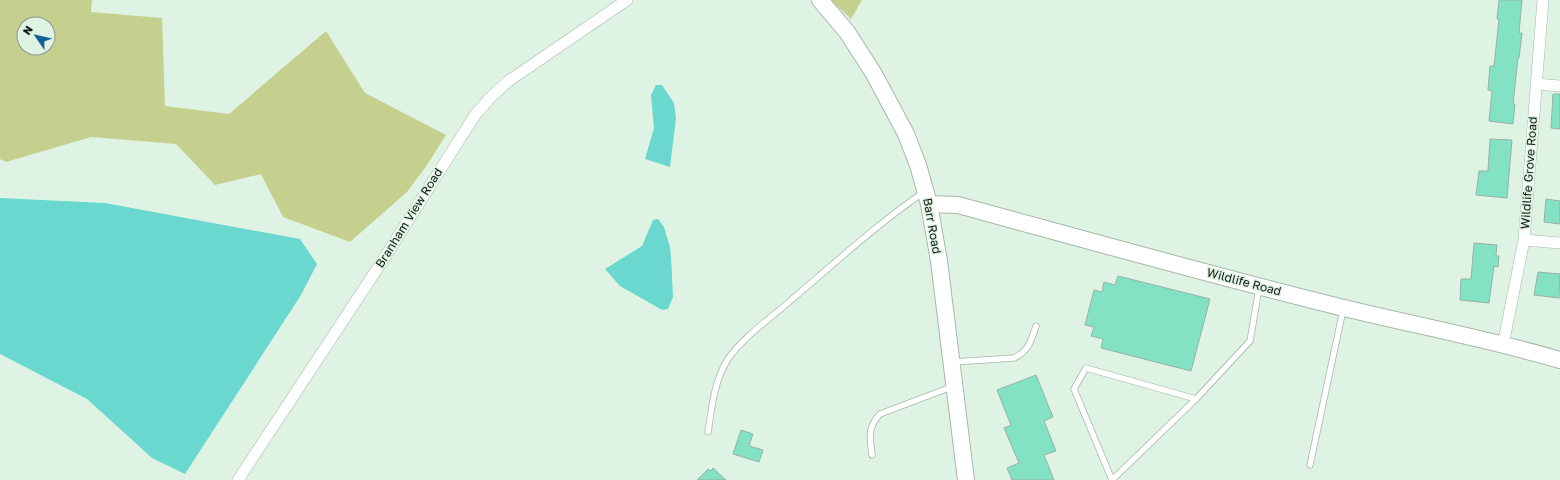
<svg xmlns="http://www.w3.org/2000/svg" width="1560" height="480" font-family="'Golos Text',sans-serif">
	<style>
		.green { fill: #c5d08e; fill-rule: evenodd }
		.water { fill: #6ad8cf }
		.building { fill: #82e2c3; stroke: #98b1a7 }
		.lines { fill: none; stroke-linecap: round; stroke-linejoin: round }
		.lane-casing { stroke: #a5b8a9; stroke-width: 7 }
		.street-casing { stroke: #a5b8a9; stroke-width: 12 }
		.secondary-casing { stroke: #a5b8a9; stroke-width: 18 }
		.lane { stroke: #fff; stroke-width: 5.5 }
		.street { stroke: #fff; stroke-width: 11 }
		.secondary { stroke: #fff; stroke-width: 16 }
		.labels { text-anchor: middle; stroke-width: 3; stroke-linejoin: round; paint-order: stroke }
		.street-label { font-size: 12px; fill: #131a15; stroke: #dff3e4 }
	</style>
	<rect width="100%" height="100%" fill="#dff3e4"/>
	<path class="green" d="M0,0h92l-1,12 71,6 3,88 64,8 97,-83 39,62 81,42 -19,30 -20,27 -57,50 -67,-25 -22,-43 -46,11 -39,-41 -85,-7 -85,25 -6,-3zM24,24h24v24h-24z
		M831,0h31l-11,19z"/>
	<path class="water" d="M656,85h6l12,18 2,15 -6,49 -25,-8 9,-31 -3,-33z
		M0,198l105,5 195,36 17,25 -16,31 -116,179 -33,-16 -65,-59 -87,-45z
		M658,219l6,8 6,20 1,9 2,41 -5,12 -6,1 -42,-24 -15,-17 37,-23 11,-26z"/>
	<path class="building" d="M1499,0h23l-3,33h3l-3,25h-1l-5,46h2l-2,20 -24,-3 3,-30 -4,-1 2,-24h4l5,-47h-2z
		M1553,94h7v35l-9,-1z
		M1490,139l22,1 -5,58 -31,-3 3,-24h9z
		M1546,199l14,2v23l-16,-2z
		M1474,243l23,2 -1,11h3l-1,11 -4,-1 -5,37 -29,-3 1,-21h10z
		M1538,272l22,2 -1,24 -25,-3z
		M1118,276l92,23 -19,72 -90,-23 2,-9 -12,-3 3,-9 -9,-2 9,-35 8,2 2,-10 11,3z
		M1036,375l17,42 -9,4 12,30 -12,4 10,25h-42l-5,-12 12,-5 -15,-35 7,-3 -14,-35z
		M741,430l12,4 -4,12 14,4 -4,12 -26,-8z
		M713,468l13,12h-29l11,-11 3,2z"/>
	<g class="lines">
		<g class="lane-casing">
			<path id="lane" d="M953,362l61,-4c15,-7 17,-17 22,-32
				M708,432c4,-25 6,-51 20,-73 15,-22 43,-41 62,-58 44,-37 87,-77 134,-109
				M872,455c-2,-18 -5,-27 8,-41l74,-28
				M1310,465l33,-155
				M1112,480l-38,-91 12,-21 110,31 54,-58 9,-53
				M1112,480l84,-81"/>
		</g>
		<g class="street-casing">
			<path id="street" d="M1536,84l24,2
				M1524,240l36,3
				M1503,345l21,-105 19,-240
				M238,480l147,-223 90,-142 15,-17 17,-16 120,-82"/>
		</g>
		<g class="secondary-casing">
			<path id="secondary" d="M820,0l27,32 27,42 32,60 12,31 11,39 10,57 27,219
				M929,204l29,1c125,34 249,69 374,100 76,19 153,33 228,55"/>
		</g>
		<use href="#lane" class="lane"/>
		<use href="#street" class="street"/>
		<use href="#secondary" class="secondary"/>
	</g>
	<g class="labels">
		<g class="street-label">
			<text transform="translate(1529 173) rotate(-86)" y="4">Wildlife Grove Road</text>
			<text transform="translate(409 218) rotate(-58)" y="4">Branham View Road</text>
			<text transform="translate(932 226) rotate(80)" y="4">Barr Road</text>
			<text transform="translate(1244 282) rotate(15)" y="4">Wildlife Road</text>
		</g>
	</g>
	<g transform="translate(36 36) rotate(304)"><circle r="19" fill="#dff3e4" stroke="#8d9c91"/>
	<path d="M0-3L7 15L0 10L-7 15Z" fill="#116194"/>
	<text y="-6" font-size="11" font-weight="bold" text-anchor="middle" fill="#131a15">N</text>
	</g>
</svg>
